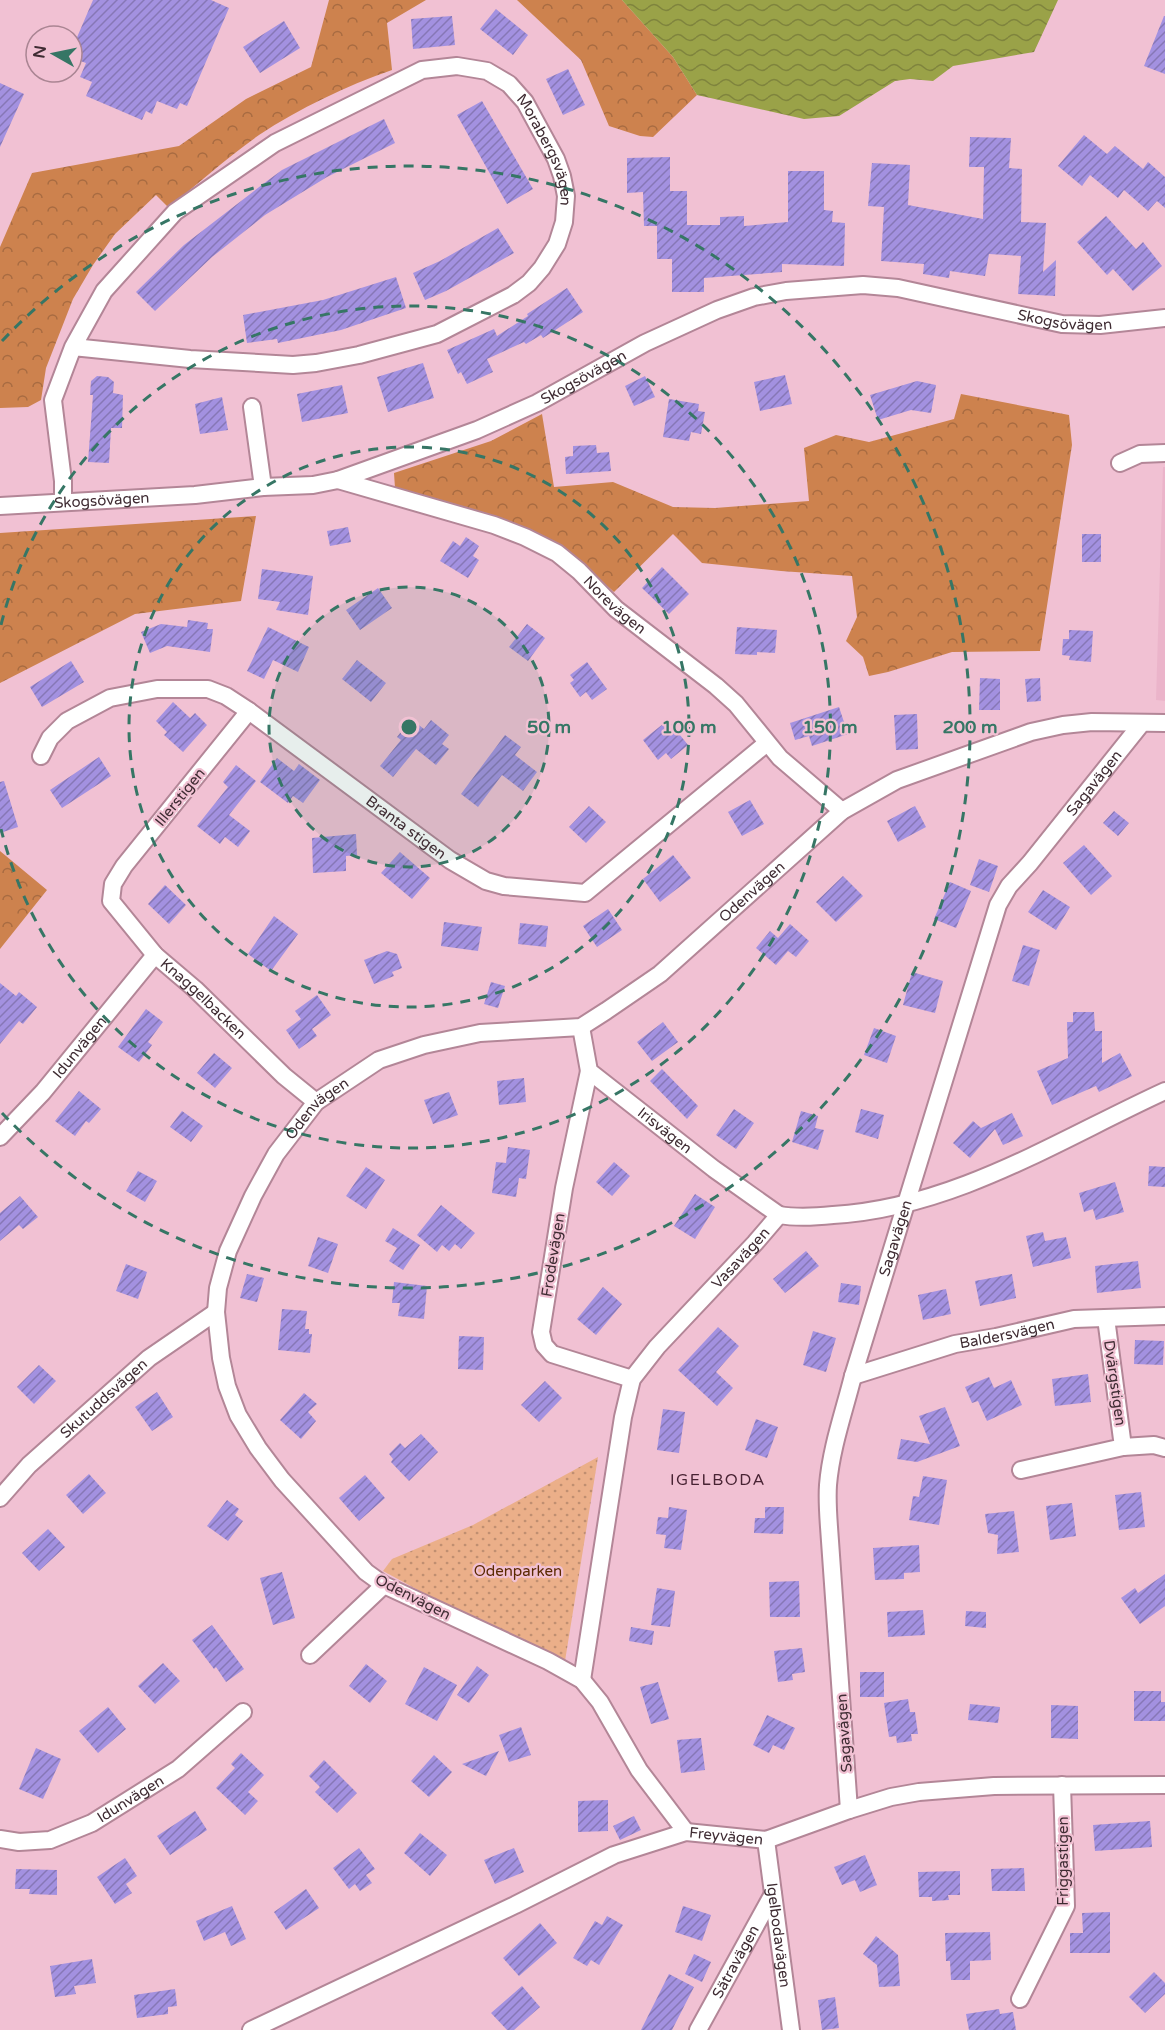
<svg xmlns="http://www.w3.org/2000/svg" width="1165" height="2030" font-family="'Varela Round',sans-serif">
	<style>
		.built { fill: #ebb4ca }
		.grass { fill: url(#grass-dots) }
		.forest { fill: url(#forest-crowns) }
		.water { fill: url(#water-waves) }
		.building { fill: url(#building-hatch) }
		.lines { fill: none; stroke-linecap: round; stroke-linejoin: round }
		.minor-casing { stroke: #b38697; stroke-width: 20 }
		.minor { stroke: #fff; stroke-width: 16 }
		.ring { fill: none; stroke: #367665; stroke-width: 3; stroke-dasharray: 10 8 }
		.labels { text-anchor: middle; stroke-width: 4.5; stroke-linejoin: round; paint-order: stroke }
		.street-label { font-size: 15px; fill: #3f2c33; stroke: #f1c1d3 }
		.park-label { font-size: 15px; fill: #5a2900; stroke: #f1c1d3 }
		.neighbourhood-label { font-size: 16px; letter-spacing: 1.5px; fill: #482333; stroke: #f1c1d3 }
		.centre { fill: #367665; stroke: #f1c1d3; stroke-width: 3 }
		.ring-label { font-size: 18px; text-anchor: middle; font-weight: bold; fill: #367665; stroke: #f1c1d3; stroke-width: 4.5; stroke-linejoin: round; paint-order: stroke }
	</style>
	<defs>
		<pattern id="grass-dots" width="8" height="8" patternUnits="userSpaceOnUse" patternTransform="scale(1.5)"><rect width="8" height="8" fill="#ebaf89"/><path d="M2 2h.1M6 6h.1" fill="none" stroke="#c08f71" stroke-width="1.8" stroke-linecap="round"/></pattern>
		<pattern id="forest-crowns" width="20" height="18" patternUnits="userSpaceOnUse" patternTransform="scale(1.5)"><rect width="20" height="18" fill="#cd824e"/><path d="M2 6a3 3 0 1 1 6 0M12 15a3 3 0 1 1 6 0" fill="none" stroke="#a86b41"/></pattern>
		<pattern id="water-waves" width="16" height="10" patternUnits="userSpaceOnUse" patternTransform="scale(1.5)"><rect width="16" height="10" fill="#9aa248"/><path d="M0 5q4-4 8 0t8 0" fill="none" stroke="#7f843d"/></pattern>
		<pattern id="building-hatch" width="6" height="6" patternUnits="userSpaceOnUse" patternTransform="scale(1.5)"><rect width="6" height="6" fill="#a391e0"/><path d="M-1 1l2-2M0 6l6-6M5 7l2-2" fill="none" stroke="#8677b6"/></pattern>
	</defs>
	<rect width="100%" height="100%" fill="#f1c1d3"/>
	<path class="built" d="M1163,467h2v234l-9,-1z"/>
	<path class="grass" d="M598,1457l-33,204 -99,-45 -83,-45 9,-12 81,-34z"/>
	<path class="forest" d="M329,0h97l-39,23 5,47c-46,16 -92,38 -133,65 -31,22 -61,48 -90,73l-13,-13 -41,39 -22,31 -20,34 -27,69 -5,32 -13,7 -28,1v-161l32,-74 147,-27 67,-47 65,-32z
		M517,0h105l51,57 24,38 -44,42 -13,-1 -31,-10 -28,-66z
		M961,394l108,21 3,30 -32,206 -88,1 -64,20 -19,4 -6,-19 -17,-16 11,-24 -5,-41 -71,-5 -79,-8 -29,-29 -59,58 -42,-37 -177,-67 -1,-15 97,-32 51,-27 12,73 59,-5 60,25 42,1 94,-7 -5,-53 32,-13 33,7 85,-23z
		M256,516l-15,85 -106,13 -135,69v-150z
		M0,851l47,39 -47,59z"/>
	<path class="water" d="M622,0h436l-24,52 -81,14 -20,15 -23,-2 -15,2 -56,35 -35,3 -107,-24 -24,-38z"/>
	<path class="building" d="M93,0h118l18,8 -42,98 -7,-3 -3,6 -20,-8 -5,13 -6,-3 -4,9 -56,-24 6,-14 -12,-5 6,-14 -14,-5v-9z
		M496,9l32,26 -15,20 -33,-26z
		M452,16l3,29 -42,4 -2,-30z
		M1164,16h1v58l-21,-8z
		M284,21l16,27 -40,25 -17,-26z
		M568,69l17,36 -22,10 -17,-36z
		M0,83l24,11 -24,53z
		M482,101l51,88 -26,15 -50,-89z
		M384,119l11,24 -68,34 -62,38 -53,42 -57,54 -19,-19 48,-47 79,-61 19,-14z
		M1084,135l23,19 8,-8 28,23 5,-7 17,15v31l-8,-7 -9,10 -24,-21 -6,8 -28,-23 -8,11 -24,-20z
		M970,137l41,1 -2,30 13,1 -1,53 25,1 -3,49 13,-12 -1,36 -37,-2 3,-38 -32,-2 -4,22 -35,-5 -1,7 -26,-4 1,-10 -43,-3 3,-54 -16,-1 4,-43 38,2 -2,40 75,14 1,-52h-15z
		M670,157v34h17v34h33v-8l24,-1v10l44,-4v-51h36v39l9,1 -1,11 13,1 -1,43 -62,-2v8l-78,6v14h-32v-33h-15v-33h-13l-1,-34 -16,1v-35z
		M1106,216l30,33 7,-7 19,24 -29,25 -20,-22 -6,6 -30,-33z
		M498,228l16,25 -68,38 -21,9 -12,-27 27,-12z
		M396,277l10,31 -65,22 -63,13 -1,-4 -30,4 -4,-28 80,-15z
		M567,288l16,24 -40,26 -2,-3 -15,9 -2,-2 -37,17 6,13 -26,12 -6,-12 -3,2 -11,-24 47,-21 3,7 31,-20 -1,-2z
		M423,363l11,35 -46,14 -11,-35z
		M785,375l7,29 -32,7 -6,-29z
		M97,376l11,1 6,5 -1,11 10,2 -1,33h-11l-2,35 -21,-1 5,-67h-3l1,-14z
		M645,376l10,21 -21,9 -9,-20z
		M917,381l19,4 -5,28 -20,-3 -33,10 -8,-25z
		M342,385l6,28 -46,9 -5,-28z
		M222,397l6,33 -28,4 -5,-30z
		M669,399l30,5 -1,7 7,1 -4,22 -10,-2 -2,9 -26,-4z
		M596,445l1,8 12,-1 2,19 -45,3 -1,-17 8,-1v-10z
		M348,527l3,15 -21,4 -3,-15z
		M1082,534h19v28h-19z
		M466,537l13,9 -6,10 6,4 -11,18 -28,-17 13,-20 7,5z
		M662,567l27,27 -20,20 -27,-26z
		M262,569l51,7 -5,39 -32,-5 4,-8 -22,-3z
		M378,588l14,20 -32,22 -14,-20z
		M188,620l20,3 -1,6h6l-3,23 -43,-6 -17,7 -9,-21 20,-8 26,3z
		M527,624l18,14 -17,23 -19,-14z
		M268,627l41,20 -11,25 -25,-12 -9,19 -17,-8z
		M737,627l40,3 -2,23 -18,-1v3l-22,-1z
		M1069,630l24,1 -2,31 -22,-2 1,-4 -8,-1 1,-16h6z
		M357,660l29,23 -15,19 -29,-23z
		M71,661l13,21 -42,25 -12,-20z
		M587,662l20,27 -15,11 -6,-8 -6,5 -10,-14 4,-3 -4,-5z
		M980,678l20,1v31h-21z
		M1040,678l1,23 -14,1 -2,-23z
		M173,702l17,16 5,-5 12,12 -24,27 -19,-17 3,-3 -11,-11z
		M839,707l9,27 -36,12 -3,-10 -14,4 -5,-17z
		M917,714l1,35 -22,1 -2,-35z
		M411,719l13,10 7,-9 18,15 -7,9 7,5 -13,16 -20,-16 -23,28 -13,-11 21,-26 -4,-3z
		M668,720l20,25 -17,14 -5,-6 -8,7 -15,-20z
		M505,735l16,12 -6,8 22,17 -14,19 -21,-16 -24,32 -17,-13z
		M99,757l12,19 -49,32 -12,-18z
		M277,758l17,13 5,-7 21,16 -17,23 -10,-7 -5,7 -28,-21z
		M236,765l20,16 -27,34 21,16 -12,16 -13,-10 -5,7 -23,-18 31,-39 -5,-5z
		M4,781l14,46 -18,6v-51z
		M750,800l14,24 -22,12 -14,-24z
		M589,806l17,16 -20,21 -17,-16z
		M915,806l11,21 -28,15 -11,-21z
		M1114,811l15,12 -11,13 -15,-13z
		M356,834l1,21 -11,1v15l-33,2 -1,-35z
		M1084,845l28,31 -21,19 -28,-32z
		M400,852l30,26 -18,21 -31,-26z
		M673,855l18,23 -31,24 -17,-23z
		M979,859l19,7 -9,26 -19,-7z
		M843,876l20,20 -27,26 -20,-20z
		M950,882l21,9 -15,37 -22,-9z
		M165,885l21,20 -17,19 -21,-20z
		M1043,890l27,17 -14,23 -28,-18z
		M608,909l14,21 -25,17 -14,-21z
		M274,916l24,18 -27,37 -23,-17z
		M444,922l38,5 -4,24 -37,-5z
		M520,923l28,3 -2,21 -28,-3z
		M790,924l19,17 -13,16 -8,-6 -12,14 -20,-17 14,-17 8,7z
		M1023,945l17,5 -11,36 -17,-5z
		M387,951l10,3 5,14 -10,4 2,4 -20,8 -10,-24z
		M912,972l31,9 -8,32 -32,-8z
		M491,982l14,4 -7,22 -14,-4z
		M0,983l16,13 3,-4 18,15 -14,17 -4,-3 -19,23z
		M317,995l14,20 -19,14 5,7 -18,13 -13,-19 15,-11 -6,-8z
		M146,1009l17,13 -15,20 4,3 -13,17 -21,-15z
		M1073,1012h21l1,19h7v32l18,-10 12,23 -33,16 -3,-6 -44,19 -15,-34 31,-13 -1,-36h6z
		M663,1022l15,20 -26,19 -15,-19z
		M874,1028l22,8 -9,27 -23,-8z
		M214,1053l18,15 -17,20 -18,-15z
		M662,1069l36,37 -11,13 -37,-38z
		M524,1078l2,24 -27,3 -2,-24z
		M79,1091l22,18 -12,14 -3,-2 -11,15 -20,-15z
		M449,1092l9,23 -25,9 -9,-24z
		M734,1109l20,14 -18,26 -20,-14z
		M861,1109l23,6 -6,24 -23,-7z
		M182,1111l21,15 -12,16 -21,-15z
		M801,1111l17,5 -3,12 9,2 -6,20 -26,-8z
		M1012,1113l11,23 -20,9 -8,-16 -25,29 -17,-15 20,-22 8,7z
		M508,1147l22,3 -4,29 -7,-1 -3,19 -24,-4 4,-31 10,1z
		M614,1162l16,14 -18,20 -16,-14z
		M1149,1166l16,1v20l-17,-1z
		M366,1167l19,13 -19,29 -20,-13z
		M138,1171l19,10 -12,21 -19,-11z
		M1115,1182l9,30 -28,8 -3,-11 -9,3 -5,-19z
		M695,1194l20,13 -20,32 -21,-13z
		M20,1196l18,21 -15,12 -4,-4 -19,16v-28z
		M441,1205l34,28 -14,16 -6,-5 -6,7 -7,-6 -5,7 -20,-17z
		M393,1228l27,17 -17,25 -14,-9 8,-13 -12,-7z
		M1043,1232l2,9 21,-4 5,21 -38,9 -7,-31z
		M318,1237l20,7 -10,29 -20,-7z
		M806,1251l13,15 -34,27 -12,-14z
		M1138,1261l3,27 -44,5 -2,-27z
		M126,1264l21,8 -9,27 -22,-8z
		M247,1274l17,4 -7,24 -17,-4z
		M1012,1274l4,24 -36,8 -5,-25z
		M394,1282l33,4 -3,33 -26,-3 2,-13h-8z
		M841,1283l20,3 -2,19 -21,-3z
		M603,1287l19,17 -26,31 -19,-16z
		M946,1289l5,25 -28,6 -5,-25z
		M282,1309l25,2 -2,18h4v5h3l-2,19 -32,-3z
		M718,1327l21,19 -23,26 17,16 -16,18 -39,-36z
		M813,1331l23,7 -10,34 -23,-7z
		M459,1336l25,1 -1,33 -25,-1z
		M1135,1340l29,1 -1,24 -29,-1z
		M39,1365l17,16 -22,23 -17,-17z
		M1088,1374l3,28 -36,4 -3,-27z
		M989,1377l5,11 17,-8 11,25 -35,16 -9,-20 -6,2 -7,-16z
		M545,1381l17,17 -23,24 -18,-17z
		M157,1392l16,25 -21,14 -17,-24z
		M304,1393l13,11 -9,8 8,9 -15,18 -21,-19z
		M945,1407l15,39 -43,16 -20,-3 4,-20 29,5 -11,-28z
		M663,1409l22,3 -6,41 -22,-3z
		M756,1419l22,8 -11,31 -22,-8z
		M421,1434l17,18 -29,29 -18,-19 2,-3 -4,-5 11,-11 5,5z
		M89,1474l17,19 -23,21 -17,-19z
		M365,1475l20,23 -26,23 -20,-23z
		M923,1476l24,4 -8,45 -30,-5 4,-24 6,1z
		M1141,1492l4,35 -26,3 -4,-35z
		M227,1500l12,9 -4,6 8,6 -15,20 -21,-15z
		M1072,1503l4,33 -26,4 -4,-34z
		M669,1507l18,3 -6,40 -17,-2 2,-13 -10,-1 2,-17 10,1z
		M765,1507h19l-1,27 -29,-1 1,-15h10z
		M1014,1511l5,41 -22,2 1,-19 -10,-2 -3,-19z
		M48,1529l17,18 -26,24 -17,-18z
		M919,1545l1,27 -16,1v6l-29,1 -2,-32z
		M282,1572l13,46 -22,7 -13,-47z
		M1165,1574v32l-25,18 -19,-26 14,-10 3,5z
		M799,1581l1,36h-30l-1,-35z
		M657,1588l18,3 -5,36 -19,-2z
		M923,1610l2,25 -37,2 -1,-25z
		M966,1611l20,1v16l-21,-2z
		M212,1625l32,44 -18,13 -10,-15 -2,2 -22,-29z
		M631,1627l23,4 -2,14 -23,-4z
		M802,1648l3,24 -13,2 1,6 -15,2 -4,-31z
		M163,1663l17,18 -25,23 -17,-18z
		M366,1664l21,17 -17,22 -21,-17z
		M477,1666l12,9 -20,28 -12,-8z
		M424,1667l33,18 -20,36 -32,-17z
		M860,1672h24v25h-24z
		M658,1682l11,37 -18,5 -11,-37z
		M1134,1691h27v11h4v19h-31z
		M908,1699l2,13h5l3,22h-7l1,7 -15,2 -1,-7 -7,1 -5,-34z
		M970,1704l30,3 -2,16 -30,-3z
		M1051,1705l27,1v33l-27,-1z
		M108,1707l18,22 -28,24 -19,-22z
		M767,1715l28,13 -11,22 -11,-5 -4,8 -16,-8z
		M521,1727l10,28 -22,7 -10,-27z
		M701,1738l4,32 -24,3 -4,-33z
		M36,1748l25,11 -18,40 -24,-10z
		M499,1751l-13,25 -24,-12z
		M241,1753l23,22 -16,17 10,9 -13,14 -29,-27 19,-20 -4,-4z
		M434,1755l18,17 -23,25 -18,-16z
		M324,1760l33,33 -20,20 -22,-21 5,-5 -11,-11z
		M608,1800v31l-30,1v-31z
		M195,1811l12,19 -37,25 -13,-19z
		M634,1816l7,14 -21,10 -7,-14z
		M1150,1821l2,26 -57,4 -2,-26z
		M420,1833l27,22 -17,21 -26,-23z
		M359,1848l16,21 -9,6 6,8 -12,8 -5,-7 -6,5 -16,-21z
		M514,1848l10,24 -29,12 -11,-24z
		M865,1855l12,30 -17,7 -5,-12 -13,5 -8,-18z
		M125,1858l12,18 -11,8 6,9 -17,11 -18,-27z
		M1024,1868l1,23h-33l-1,-22z
		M16,1869l41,1v25l-28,-1 1,-5h-15z
		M960,1871v24h-12l1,5 -17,1v-4h-13l-1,-25z
		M306,1889l13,19 -33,22 -12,-18z
		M232,1906l14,33 -15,7 -6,-14 -21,9 -8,-20z
		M683,1906l28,9 -9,26 -27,-9z
		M1110,1912v41h-40v-20h13l-1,-20z
		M607,1916l16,9 -24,40 -8,-5 -4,6 -14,-8 22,-37 7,4z
		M540,1923l17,20 -38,33 -16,-18z
		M990,1932l1,28 -21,1v19h-19l-1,-19h-4l-1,-28z
		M876,1936l22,19 2,31 -21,1 -2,-22 -14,-11z
		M694,1954l17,8 -9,20 -17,-8z
		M92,1959l4,24 -22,3 2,8 -21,3 -5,-31z
		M1154,1972l11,11v11l-20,19 -16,-16z
		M669,1974l25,13 -22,43h-31z
		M522,1986l18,21 -26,23h-7l-16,-17z
		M175,1989l2,17 -9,1v7l-31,4 -3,-23z
		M835,1997l4,31 -17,2 -4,-30z
		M999,2009l1,5 13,-2 3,18h-47l-3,-16z"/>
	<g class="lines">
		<g class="minor-casing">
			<g id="minor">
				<path d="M252,407l11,80"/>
				<path d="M1120,463l20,-9 25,-1"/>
				<path id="s1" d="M338,480l156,45 31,12 32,16 22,18 37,38 100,77 20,18 44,54 62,53"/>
				<path id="s2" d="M63,501v-20l-10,-81 20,-53 31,-56 71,-79 100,-69 147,-73 35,-4 30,5 22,13 16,18 31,57 6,17 4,20 -2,26 -7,22 -15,24 -13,15 -16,12 -76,39 -78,21 -43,8 -23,2 -103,-6 -117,-12"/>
				<path id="s3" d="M0,506l195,-11 68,-8 50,-2 25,-5 139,-50 60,-27 108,-60 72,-33 37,-13 32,-6 77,-6 35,3 164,36 38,1 65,-7"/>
				<path id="s4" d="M249,711l-125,155 -11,18 -2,17 44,54 40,34 89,87 32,26"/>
				<path id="s5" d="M41,756l9,-18 17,-17 43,-23 47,-9h51l18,7 23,15 201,149 36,21 18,5 81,7 182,-150"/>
				<path id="s6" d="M581,1027l8,44 125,98 65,46"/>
				<path d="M589,1071l-25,117 -23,144 3,13 8,9 80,25"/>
				<path id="s7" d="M0,1137l43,-45 112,-137"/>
				<path id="s8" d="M853,1376l102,-32 41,-7 78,-18 91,-3"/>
				<path d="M1123,1447l31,-2 11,3"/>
				<path d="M1021,1470l102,-23 -17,-129"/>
				<path id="s9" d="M0,1498l29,-33 120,-107 67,-46"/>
				<path d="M310,1655l74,-70"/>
				<path id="s10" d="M582,1680l41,-263 9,-38 25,-32 98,-104 24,-28c18,3 35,2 54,0 121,-7 225,-75 332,-124"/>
				<path id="s11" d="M849,1810l-20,-283c-1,-14 -2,-28 -1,-42 3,-37 16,-73 25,-109l145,-471 11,-19 21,-23 112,-140"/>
				<path id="s12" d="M686,1832l-47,-62 -39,-68 -18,-22 -34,-19 -164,-76 -18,-13 -84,-92 -24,-32 -20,-33 -11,-29 -6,-28 -5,-46 2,-24 10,-37 25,-55 23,-42 40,-52 63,-42 45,-15 56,-12 101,-6 25,-16 54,-37 182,-163 55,-31 134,-48 32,-7 29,-3 73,1"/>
				<path id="s13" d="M0,1839l19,3 31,-2 42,-17 86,-54 65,-57"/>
				<path id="s14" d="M766,1840l25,190"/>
				<path d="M1020,1999l46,-93 -4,-121"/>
				<path id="s15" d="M251,2030l264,-125 99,-50 72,-23 80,8 83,-30 42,-13 28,-5 75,-6 171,-1"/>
				<path id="s16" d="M698,2030l75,-136"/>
			</g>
		</g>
		<use href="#minor" class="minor"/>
	</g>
	<circle cx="409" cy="727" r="140" fill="#367665" fill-opacity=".12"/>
	<g class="ring">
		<circle cx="409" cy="727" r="140"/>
		<circle cx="409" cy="727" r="280"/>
		<path d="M1 625A421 421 0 1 1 1 829"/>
		<path d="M2 341A561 561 0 1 1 2 1113"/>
	</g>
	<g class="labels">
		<g class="street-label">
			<text dy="5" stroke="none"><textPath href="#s2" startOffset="782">Morabergsvägen</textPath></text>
			<text dy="5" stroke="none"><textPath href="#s3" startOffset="1110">Skogsövägen</textPath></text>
			<text dy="5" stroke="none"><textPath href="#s3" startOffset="606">Skogsövägen</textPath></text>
			<text dy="5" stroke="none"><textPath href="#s3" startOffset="102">Skogsövägen</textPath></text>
			<text dy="5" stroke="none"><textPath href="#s1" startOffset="309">Norevägen</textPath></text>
			<text dy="5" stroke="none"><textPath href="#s11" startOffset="1086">Sagavägen</textPath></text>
			<text transform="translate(180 797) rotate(-51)" y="5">Illerstigen</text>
			<text dy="5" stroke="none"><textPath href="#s5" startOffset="434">Branta stigen</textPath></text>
			<text dy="5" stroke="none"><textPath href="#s12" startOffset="1472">Odenvägen</textPath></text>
			<text dy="5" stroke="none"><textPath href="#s4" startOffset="372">Knaggelbacken</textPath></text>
			<text dy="5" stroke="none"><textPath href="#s7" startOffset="120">Idunvägen</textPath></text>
			<text dy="5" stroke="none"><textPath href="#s12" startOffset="968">Odenvägen</textPath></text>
			<text dy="5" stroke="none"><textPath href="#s6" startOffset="141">Irisvägen</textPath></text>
			<text dy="5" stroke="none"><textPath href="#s11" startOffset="582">Sagavägen</textPath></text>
			<text transform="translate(553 1255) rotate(-81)" y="5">Frodevägen</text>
			<text dy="5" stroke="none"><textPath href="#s10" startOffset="468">Vasavägen</textPath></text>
			<text dy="5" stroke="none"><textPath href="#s8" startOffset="160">Baldersvägen</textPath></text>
			<text transform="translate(1115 1383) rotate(82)" y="5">Dvärgstigen</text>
			<text dy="5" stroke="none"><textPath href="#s9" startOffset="144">Skutuddsvägen</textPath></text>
			<text transform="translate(413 1597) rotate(27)" y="5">Odenvägen</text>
			<text transform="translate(844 1733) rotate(-94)" y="5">Sagavägen</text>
			<text dy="5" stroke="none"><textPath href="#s13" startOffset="141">Idunvägen</textPath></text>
			<text dy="5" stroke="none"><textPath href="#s15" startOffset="519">Freyvägen</textPath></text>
			<text transform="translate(1063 1861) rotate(-90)" y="5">Friggastigen</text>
			<text dy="5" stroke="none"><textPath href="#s14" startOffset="96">Igelbodavägen</textPath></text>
			<text dy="5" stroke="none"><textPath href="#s16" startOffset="78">Sätravägen</textPath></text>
		</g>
		<g class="park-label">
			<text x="518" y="1576">Odenparken</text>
		</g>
		<g class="neighbourhood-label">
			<text x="718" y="1485">IGELBODA</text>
		</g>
	</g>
	<circle cx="409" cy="727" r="9" class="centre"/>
	<g class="ring-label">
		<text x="549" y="733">50 m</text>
		<text x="689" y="733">100 m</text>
		<text x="830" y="733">150 m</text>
		<text x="970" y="733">200 m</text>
	</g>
	<g transform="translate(54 54) rotate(279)"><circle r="28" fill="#f1c1d3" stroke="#aa8593" stroke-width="1.5"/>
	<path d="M0-4.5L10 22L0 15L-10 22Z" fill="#367665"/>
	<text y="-9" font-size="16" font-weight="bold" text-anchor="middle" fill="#3f2c33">N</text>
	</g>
</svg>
